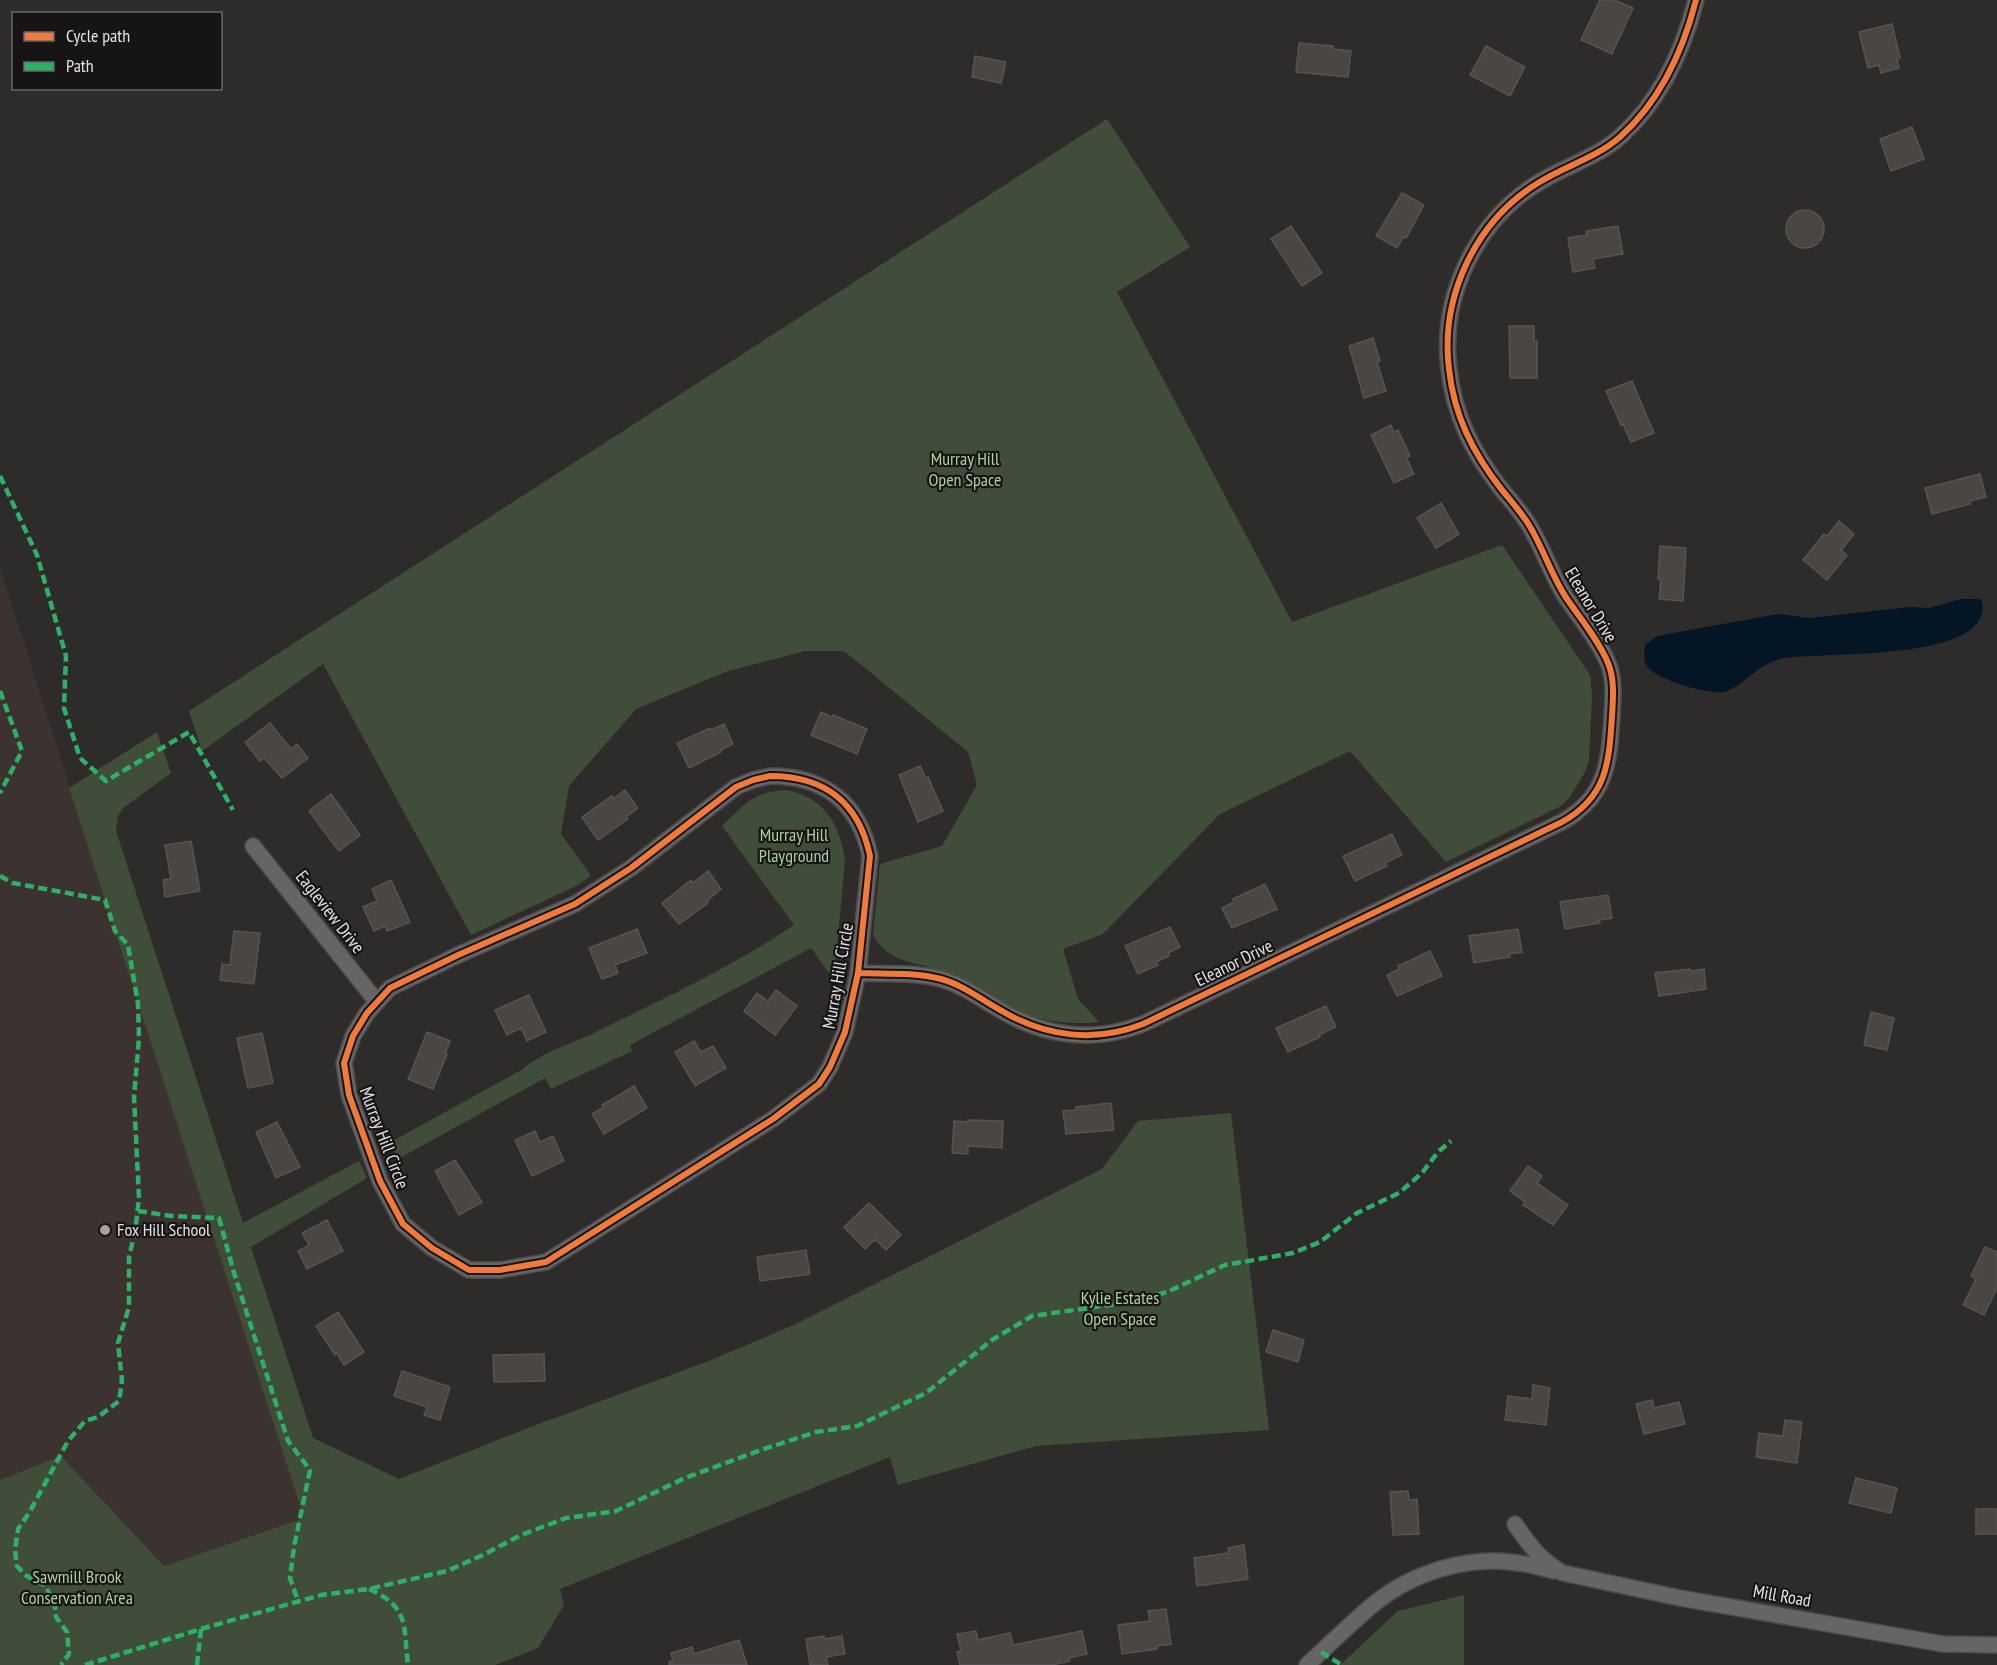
<svg xmlns="http://www.w3.org/2000/svg" width="1997" height="1665" font-family="'PT Sans Narrow',sans-serif">
	<style>
		.built { fill: #3c322f }
		.green { fill: #404e39 }
		.water { fill: #041523 }
		.building { fill: #4b4641; stroke: #565453; stroke-width: 1.5 }
		.lines { fill: none; stroke-linecap: round; stroke-linejoin: round }
		.minor-casing { stroke: #4c4a49; stroke-width: 18 }
		.minor { stroke: #666464; stroke-width: 15 }
		.quiet { stroke: #2db169; stroke-width: 4.5; stroke-dasharray: 9 4.5; stroke-linecap: butt }
		.cycleway-casing { stroke: #161414; stroke-width: 10 }
		.cycleway { stroke: #f17a3a; stroke-width: 6 }
		.poi-dot { fill: #a5a2a1; stroke: #161414; stroke-width: 2 }
		.labels { text-anchor: middle; stroke-width: 4.5; stroke-linejoin: round; paint-order: stroke }
		.park-label { font-size: 18px; fill: #add299; stroke: #161414 }
		.street-label { font-size: 18px; fill: #e5e2e1; stroke: #161414 }
		.poi-label { font-size: 18px; fill: #e5e2e1; stroke: #161414; text-anchor: start }
	</style>
	<rect width="100%" height="100%" fill="#2e2c2b"/>
	<path class="built" d="M0,568l304,950 -140,48 -103,-110 -61,24z"/>
	<path class="green" d="M1107,119l83,128 -73,45 175,330 210,-77 88,130 2,20 -3,65 -4,12 -15,25 -9,9 -115,56 -96,-111 -130,63 -117,120 -40,15 15,50 21,23c-52,5 -82,-9 -126,-33 -11,-6 -22,-13 -33,-18 -27,-11 -50,-7 -67,-36l7,-71 62,-18 35,-61 -9,-33 -124,-101h-39l-77,20 -92,38 -67,77 -8,48 30,42 -15,10 -105,49 -148,-271 -121,87 -13,-40z
		M157,732l14,41 -48,35 -5,8 -2,15 127,392 116,-62 8,17 -116,69 62,191 86,41 129,-51 181,-67 87,-37 306,-155 36,-48 93,-8 38,317 -233,16 -138,39 -8,-28 -330,132 4,16 -26,43 -43,17h-495v-185l61,-24 103,110 140,-48 -235,-730z
		M786,790c38,7 54,34 59,70l-11,120 -23,-32 -181,97 2,6 -81,38 -6,-11 -147,81 -7,-17 132,-73c21,-18 49,-25 73,-37 67,-33 136,-65 198,-107l-72,-99c23,-22 30,-34 64,-36z
		M1464,1595v70h-124l58,-54z"/>
	<path class="water" d="M1961,599h19c4,6 3,10 1,17 -15,44 -155,36 -195,42 -28,4 -35,22 -59,33 -14,6 -71,-11 -80,-25 -4,-6 -3,-15 -1,-22l11,-8 121,-22 31,4 101,-11 19,1z"/>
	<path class="building" d="M1600,0h14l19,8 -21,46 -31,-14z
		M1892,24l8,34 -3,1 2,9 -18,5 -2,-8 -11,3 -9,-36z
		M1299,43l34,3v3l18,2 -3,26 -52,-5z
		M1486,46l39,21 -15,29 -40,-21z
		M975,56l31,6 -5,21 -29,-6z
		M1912,127l12,32 -33,12 -11,-32z
		M1402,193l22,12 -18,33 -3,-1 -6,11 -21,-12z
		M1786 229a19 19 0 1 1 38 0a19 19 0 1 1-38 0Z
		M1291,226l31,47 -20,13 -31,-47z
		M1618,226l5,28 -30,5 2,9 -22,4 -5,-34 19,-3 -1,-4z
		M1509,326h25v15h3v37h-27z
		M1373,338l7,23 -3,1 9,29 -22,7 -15,-52z
		M1632,381l22,52 -23,9 -8,-18 -2,1 -15,-34z
		M1391,425l3,7 4,-2 12,26 -4,1 8,17 -20,9 -23,-48z
		M1980,474l6,23 -16,4v3l-38,10 -7,-26z
		M1441,503l18,31 -23,14 -19,-30z
		M1839,521l15,13 -13,16 6,5 -20,25 -24,-20 21,-26 3,2z
		M1660,546l26,2 -3,53 -24,-2 2,-20h-3z
		M821,712l11,5 1,-2 34,14 -10,25 -46,-19z
		M270,723l21,26 6,-5 11,14 -26,20 -18,-20 -4,3 -15,-19z
		M724,724l9,20 -12,6v2l-32,16 -12,-25 33,-15 1,2z
		M920,766l6,12 2,-1 15,34 -25,11 -19,-47z
		M625,790l13,18 -12,9 2,2 -30,21 -16,-23 30,-21 1,3z
		M331,794l29,41 -21,16 -30,-40z
		M1392,834l10,21 -17,8 2,3 -32,15 -12,-25z
		M191,841l9,50 -35,6 -2,-17 8,-1 -6,-34z
		M708,871l13,18 -14,12 1,2 -29,21 -17,-21 29,-23 2,3z
		M391,880l19,42 -23,9 -2,-5 -11,5 -11,-24 14,-6 -5,-12z
		M1265,884l12,25 -45,19 -10,-20 12,-6 -1,-3z
		M1608,895l4,23 -13,2 1,3 -35,6 -5,-27z
		M1170,927l10,20 -12,6 1,3 -13,6 2,3 -20,9 -13,-28z
		M637,929l10,24 -32,12 3,8 -16,6 -13,-31z
		M1518,929l4,23 -13,2 1,3 -36,6 -5,-27z
		M234,931l26,2 -6,51 -34,-4 2,-16 8,1z
		M1430,951l12,25 -45,20 -10,-21 12,-6 -1,-3z
		M1690,969l1,2 13,-2 2,20 -47,7 -4,-23z
		M776,990l21,16 -22,29 -31,-24 13,-18 11,8z
		M529,995l17,37 -19,9 -6,-13 -14,7 -12,-25z
		M1326,1006l10,21 -17,8 1,2 -32,15 -12,-24z
		M1871,1012l23,6 -7,32 -23,-5z
		M427,1032l23,9 -5,13h2l-14,35 -25,-10z
		M262,1033l11,50 -25,5 -11,-50z
		M694,1041l7,11 12,-6 13,22 -31,18 -20,-34z
		M634,1086l13,22 -43,26 -12,-20 12,-7 -2,-2z
		M1111,1103l3,27 -48,4 -3,-23 13,-1v-3z
		M968,1120l35,1 -1,27 -34,-2v8l-16,-1 2,-32 13,1z
		M277,1122l23,45 -24,11 -20,-46z
		M535,1131l5,11 13,-6 11,25 -32,15 -17,-36z
		M455,1160l27,42 -23,13 -24,-44z
		M1528,1166l14,10 -5,7 31,22 -15,20 -30,-20 2,-3 -15,-11z
		M869,1203l32,32 -15,15 -11,-11 -10,10 -21,-22z
		M327,1220l16,31 -36,18 -9,-18 11,-6 -7,-12z
		M1985,1247l12,5v36l-13,27 -21,-10 13,-26 -5,-3z
		M806,1250l4,24 -50,7 -3,-24z
		M338,1312l26,40 -20,13 -7,-12 -2,2 -19,-29z
		M1273,1330l31,10 -6,22 -32,-10z
		M544,1354l1,27 -51,1 -1,-27z
		M402,1371l48,16 -10,33 -16,-5 3,-8 -33,-11z
		M1533,1385l17,3 -4,37 -41,-5 3,-24 24,3z
		M1652,1400l2,8 25,-6 6,22 -41,10 -8,-30z
		M1785,1420l17,2 -5,41 -41,-6 3,-24 24,3z
		M1856,1478l41,10 -6,25 -42,-10z
		M1408,1491l1,9 8,-1 2,35 -26,1 -3,-43z
		M1976,1509h21v25h-21z
		M1244,1545l4,34 -51,7 -3,-28 35,-5 -1,-5z
		M1166,1609l5,35 -14,2v3l-35,5 -4,-29 32,-4 -2,-10z
		M976,1631l2,9 32,-7 3,12 69,-14 5,23 -18,4 1,3 -18,4h-92l-3,-13 4,-1 -4,-17z
		M824,1636v3l18,-3 3,18 -19,3 2,8h-18l-4,-26z
		M739,1640l8,25h-78v-3l4,-2 -2,-7 21,-6 2,7z"/>
	<g class="lines">
		<g class="minor-casing">
			<path id="minor" d="M770,776c55,0 89,27 100,80l-12,117 -13,59 -15,35 -11,17 -46,35 -227,143 -46,8h-31l-37,-22 -29,-24 -23,-43 -31,-86 -5,-32 9,-27 14,-23 23,-25 68,-33 117,-51 56,-36 105,-81 17,-7z
				M253,846l124,156
				M858,973c27,1 56,-1 83,6 22,6 41,21 61,32 44,26 93,32 141,13l419,-202c45,-25 47,-59 50,-106 1,-18 3,-36 -4,-53 -10,-24 -29,-46 -43,-67 -14,-22 -22,-48 -36,-71 -8,-13 -18,-24 -27,-35 -29,-37 -48,-74 -53,-121 -9,-73 27,-148 89,-186 27,-17 58,-25 82,-46 39,-35 63,-86 76,-137
				M1515,1524c14,21 26,37 48,49l117,25 263,46 54,1
				M1307,1665c23,-21 45,-43 68,-62 39,-31 94,-48 143,-40 12,1 24,5 36,8"/>
		</g>
		<use href="#minor" class="minor"/>
		<path class="quiet" d="M0,476l37,79 29,101 -2,52 16,50 26,23 83,-49 44,78
			M0,691l22,60 -22,42
			M0,876l13,7 92,17 10,31 13,14 10,59 1,34 -5,59 5,101 -4,34 -6,25v50l-11,36 4,38 -3,20 -21,16 -13,4 -17,20 -39,72 -11,16 -3,21 2,16 8,9 21,11 9,21 1,10 11,15 2,22 -8,11
			M138,1211l33,5 48,2 15,55 54,168 22,29 -16,77 -4,31 8,23
			M369,1589c41,19 34,35 39,76
			M1321,1652l21,13
			M85,1665l116,-36 120,-34 48,-6 78,-18 36,-16 38,-20 45,-17 50,-7 69,-33 76,-28 55,-18 41,-6 69,-33 66,-53 40,-24 99,-14 36,-10 58,-27 68,-12 27,-11 37,-29 42,-20 23,-20 16,-21 13,-11
			M197,1665l4,-36"/>
		<g class="cycleway-casing">
			<path id="cycleway" d="M770,776c55,0 89,27 100,80l-12,117 -13,59 -15,35 -11,17 -46,35 -227,143 -46,8h-31l-37,-22 -29,-24 -23,-43 -31,-86 -5,-32 9,-27 14,-23 23,-25 68,-33 117,-51 56,-36 105,-81 17,-7z
				M858,973c27,1 56,-1 83,6 22,6 41,21 61,32 44,26 93,32 141,13l419,-202c45,-25 47,-59 50,-106 1,-18 3,-36 -4,-53 -10,-24 -29,-46 -43,-67 -14,-22 -22,-48 -36,-71 -8,-13 -18,-24 -27,-35 -29,-37 -48,-74 -53,-121 -9,-73 27,-148 89,-186 27,-17 58,-25 82,-46 39,-35 63,-86 76,-137"/>
		</g>
		<use href="#cycleway" class="cycleway"/>
	</g>
	<circle class="poi-dot" cx="105" cy="1230" r="6"/>
	<g class="labels">
		<g class="park-label">
			<text x="965" y="465">Murray Hill<tspan x="965" dy="21">Open Space</tspan></text>
			<text x="794" y="841">Murray Hill<tspan x="794" dy="21">Playground</tspan></text>
			<text x="1120" y="1304">Kylie Estates<tspan x="1120" dy="21">Open Space</tspan></text>
			<text x="77" y="1583">Sawmill Brook<tspan x="77" dy="21">Conservation Area</tspan></text>
		</g>
		<g class="street-label">
			<text transform="translate(1591 605) rotate(59)" y="6">Eleanor Drive</text>
			<text transform="translate(330 912) rotate(52)" y="6">Eagleview Drive</text>
			<text transform="translate(1234 963) rotate(-26)" y="6">Eleanor Drive</text>
			<text transform="translate(838 976) rotate(-80)" y="6">Murray Hill Circle</text>
			<text transform="translate(384 1138) rotate(69)" y="6">Murray Hill Circle</text>
			<text transform="translate(1782 1596) rotate(10)" y="6">Mill Road</text>
		</g>
		<g class="poi-label">
			<text x="117" y="1236">Fox Hill School</text>
		</g>
	</g>
	<rect x="12" y="12" width="210" height="78" fill="#161414" stroke="#696666" stroke-width="1.5"/>
	<rect x="24" y="32" width="30" height="9" fill="#f17a3a" stroke="#696666" stroke-width="1.5"/>
	<text x="66" y="42" font-size="18" fill="#e5e2e1">Cycle path</text>
	<rect x="24" y="62" width="30" height="9" fill="#2db169" stroke="#696666" stroke-width="1.5"/>
	<text x="66" y="72" font-size="18" fill="#e5e2e1">Path</text>
</svg>
